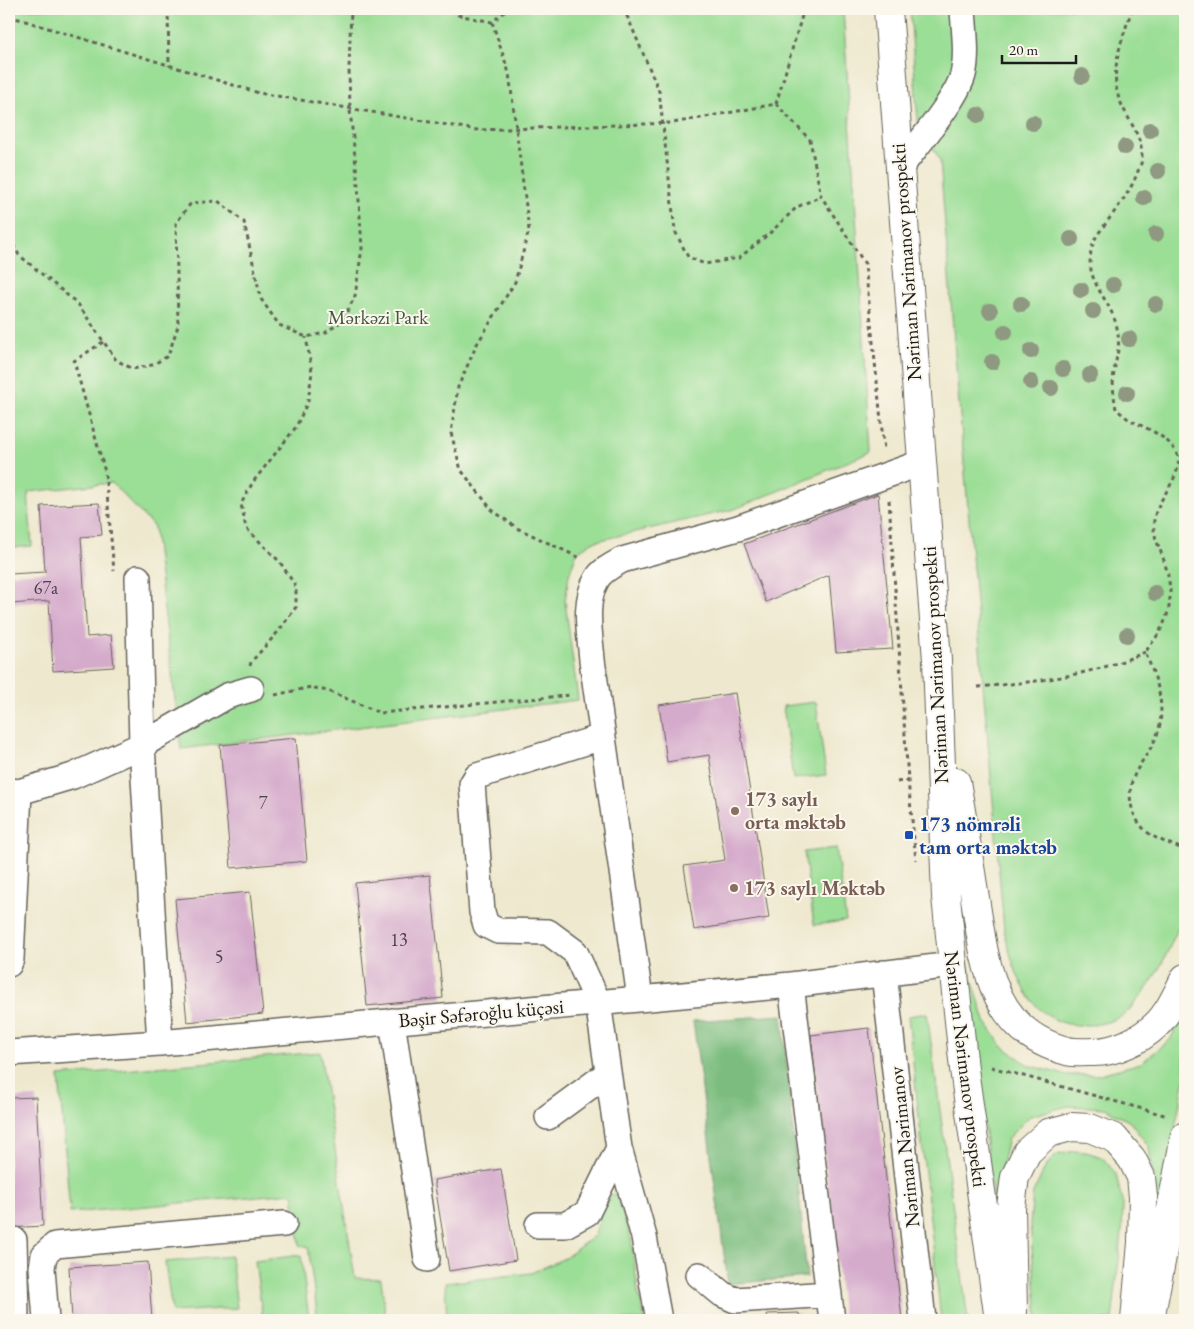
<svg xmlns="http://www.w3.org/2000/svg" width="1194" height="1329" font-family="'EB Garamond',serif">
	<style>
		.green { fill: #9bde96; stroke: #5c7d59 }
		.forest { fill: #7cbd7f; stroke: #4c6c4e }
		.building { fill: #d5abcc }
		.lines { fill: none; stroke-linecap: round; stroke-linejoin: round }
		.minor-casing { stroke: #66635a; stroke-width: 28 }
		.major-casing { stroke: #66635a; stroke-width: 30 }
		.path { stroke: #66635a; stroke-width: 3; stroke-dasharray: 4 4; stroke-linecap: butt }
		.minor { stroke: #fff; stroke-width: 25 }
		.major { stroke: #fff; stroke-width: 28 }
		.tree { fill: #8f9880 }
		.education-dot { fill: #8d6e63; stroke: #fbf7ec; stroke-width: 2 }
		.transit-dot { fill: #1a4fb4; stroke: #fbf7ec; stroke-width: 2 }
		.labels { text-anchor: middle; stroke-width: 4; stroke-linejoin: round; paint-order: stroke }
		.number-label { font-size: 18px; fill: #4a4048 }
		.street-label { font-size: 20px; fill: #1c1c1c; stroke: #fbf7ec }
		.park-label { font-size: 20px; fill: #425641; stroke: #fbf7ec }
		.education-label { font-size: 20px; font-weight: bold; fill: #785e54; stroke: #fbf7ec; text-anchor: start }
		.transit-label { font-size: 20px; font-weight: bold; fill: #164399; stroke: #fbf7ec; text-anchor: start }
	</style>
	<rect width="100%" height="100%" fill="#fbf7ec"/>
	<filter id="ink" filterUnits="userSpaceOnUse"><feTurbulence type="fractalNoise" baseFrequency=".02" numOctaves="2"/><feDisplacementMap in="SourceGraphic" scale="10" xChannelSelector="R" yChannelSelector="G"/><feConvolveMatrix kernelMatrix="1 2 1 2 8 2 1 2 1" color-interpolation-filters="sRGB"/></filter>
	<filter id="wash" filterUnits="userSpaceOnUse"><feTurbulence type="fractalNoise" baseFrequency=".0096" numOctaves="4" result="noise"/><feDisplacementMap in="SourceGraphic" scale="20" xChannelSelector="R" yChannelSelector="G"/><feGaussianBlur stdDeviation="1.12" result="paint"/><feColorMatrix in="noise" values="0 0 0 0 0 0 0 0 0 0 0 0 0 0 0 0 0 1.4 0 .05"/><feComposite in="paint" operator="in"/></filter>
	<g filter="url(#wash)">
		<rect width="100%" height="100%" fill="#eee8ce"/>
		<path class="green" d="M9,9h834l28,443 -136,57 -143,33 -15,10 -8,23 -4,26 13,99 -397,49 -27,-222 -42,-44 -84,9 4,54 -23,2z
			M910,9h275v903c-14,32 -26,65 -50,91 -3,3 -6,8 -10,11 -12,8 -26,11 -40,11 -54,3 -71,-52 -81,-95l-47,-550 -17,-220 -22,-37z
			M816,702l10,73 -33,4 -10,-73z
			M836,848l10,73 -32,4 -10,-73z
			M964,952l21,69 16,24 27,20 37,10h31l45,-12 29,-23 15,-29v67l-27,134 -9,-65 -19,-25 -25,-14 -37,-2 -38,10 -22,22 -15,64z
			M927,1013l41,307h-27l-33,-304z
			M320,1052l35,226 26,1 5,41h-68l-10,-74h-8l-7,-53 -223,20 -11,-137z
			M1074,1151l12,1 16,5 14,17 7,31 -1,28 -10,87h-74l-8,-96 3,-31 14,-29 10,-9z
			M616,1193l15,45 7,54 7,28h-198l-2,-37 86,-10 34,-15 30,-23 10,-36z
			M301,1255l8,65h-46l-8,-59z
			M231,1256l6,52 -65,4 -7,-50z"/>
		<path class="forest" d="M782,1015l25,262 -79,7 -35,-263z"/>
		<g id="blocks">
			<path class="building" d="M878,494l15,155 -57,3 -7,-77 -63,27 -22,-58z
				M99,503l3,32 -21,2 6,100 24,-2 3,32 -61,4 -4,-70 -39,3 1,16h-2v-46l36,-2 -4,-66z
				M735,693l34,225 -75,12 -10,-64 41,-6 -16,-105 -42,7 -8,-57z
				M296,738l11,123 -76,7 -11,-123z
				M430,875l13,123 -76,8 -12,-123z
				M250,892l13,122 -76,8 -12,-123z
				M869,1028l33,292h-59l-32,-285z
				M36,1097l7,129 -34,2v-130z
				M501,1169l15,91 -67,11 -15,-91z
				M148,1262l4,58h-80l-3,-53z
				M799,1313l1,7h-32l-1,-6z"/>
		</g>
	</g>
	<g filter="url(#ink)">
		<use href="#blocks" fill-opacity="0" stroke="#66635a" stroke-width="1"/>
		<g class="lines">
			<g class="minor-casing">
				<path id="minor" d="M900,168c17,-23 56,-68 63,-93 5,-21 1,-45 0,-66
					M138,578l4,167 18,298
					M602,737l-125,39 -5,8 10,128 4,13 12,6 50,1 27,20 23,50 21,146 25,89 15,83
					M9,791l10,1 54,-16 69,-31 85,-49 24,-7
					M9,964l2,-5 8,-167
					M884,973l39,347
					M791,985l41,335
					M640,998l-48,-338c-2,-26 -9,-58 5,-81 5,-9 16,-14 25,-19l116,-32 183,-65
					M392,1021l35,238
					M9,1053l151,-10 631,-58 161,-20
					M548,1117l60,-44
					M538,1225h27l22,-12 32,-65
					M699,1275l23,19 13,6 94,-6
					M11,1320l5,-6 -2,-74
					M46,1320l-4,-52 2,-13 11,-10 229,-21"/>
			</g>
			<g class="major-casing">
				<path id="major" d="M888,9l49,651 9,237 18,172 35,251
					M956,782c7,39 13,78 19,116 10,65 16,134 92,153 9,2 18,1 27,1 21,0 46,-12 61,-26 14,-13 22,-32 30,-48
					M1013,1312l-2,-105 4,-30 12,-25 21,-19 23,-6 19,1 24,10 18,21 9,18 2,20 -1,46 -7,77
					M1151,1314l34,-178"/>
			</g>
			<path class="path" d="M168,9l1,57
				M452,9l6,6 34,7 16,-13
				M622,9l6,9 31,73 16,140 13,26 17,7 34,-6 32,-26 26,-25 24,-11
				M1132,9c-9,28 -24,63 -12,92 8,19 22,35 22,56 0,5 -2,10 -4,14 -7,20 -20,36 -32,52 -3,5 -8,10 -11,16 -18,42 19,58 23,95 2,13 -2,25 -4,38 -2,12 0,25 2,37 5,4 10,9 16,12 15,8 37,15 45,33 8,21 -21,45 -23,66 -2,17 7,29 11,44 11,37 4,59 -20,88 11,27 20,47 14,77 -5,18 -18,31 -25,47 -8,18 -3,40 10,53 10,11 28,15 41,21
				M9,16l250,77 218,37 196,-7 103,-19
				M492,22l17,51 20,157 -14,52 -38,62 -19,43 -7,46 10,37 31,40 25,18 65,31
				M776,104l34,36 11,56 44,68 19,186
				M776,104l28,-95
				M9,238l10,17 59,49 38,56 17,9 19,-4 16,-9 10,-30 -2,-103 15,-20 27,-2 26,21 17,77 18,26 27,12 19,-4 18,-13 12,-24 7,-48 -4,-63 -8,-75 -1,-41 2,-60
				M103,342l-29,19 31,111 9,99
				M889,500l19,280 8,80
				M250,666l1,-4 27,-30 18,-25v-20l-16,-25 -34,-34 -5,-24 12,-22 43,-55 12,-26 4,-29 -6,-35
				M978,687c57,-5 114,-11 167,-35
				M275,695l36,-8 20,5 49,21 192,-18
				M897,782l11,-2
				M991,1067l177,49"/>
			<use href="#minor" class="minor"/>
			<use href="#major" class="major"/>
		</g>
		<g class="tree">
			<circle cx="1082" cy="76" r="8"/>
			<circle cx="978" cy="115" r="8"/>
			<circle cx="1033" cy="123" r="8"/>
			<circle cx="1150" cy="130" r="8"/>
			<circle cx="1125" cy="147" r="8"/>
			<circle cx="1158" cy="171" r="8"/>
			<circle cx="1144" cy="198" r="8"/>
			<circle cx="1156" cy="234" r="8"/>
			<circle cx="1071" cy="239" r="8"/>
			<circle cx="1113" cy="285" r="8"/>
			<circle cx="1081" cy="290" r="8"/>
			<circle cx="1021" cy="304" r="8"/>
			<circle cx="1156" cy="304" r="8"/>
			<circle cx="990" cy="311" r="8"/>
			<circle cx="1093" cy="311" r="8"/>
			<circle cx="1005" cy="332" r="8"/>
			<circle cx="1129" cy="339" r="8"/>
			<circle cx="1031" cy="351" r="8"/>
			<circle cx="992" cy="362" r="8"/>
			<circle cx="1063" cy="369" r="8"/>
			<circle cx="1090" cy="375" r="8"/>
			<circle cx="1031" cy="382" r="8"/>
			<circle cx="1051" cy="388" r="8"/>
			<circle cx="1127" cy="393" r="8"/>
			<circle cx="1155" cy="593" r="8"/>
			<circle cx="1127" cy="635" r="8"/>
		</g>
	</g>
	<g class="education-dot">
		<circle cx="735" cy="811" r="5"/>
		<circle cx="734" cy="888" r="5"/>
	</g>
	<rect class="transit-dot" x="904" y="830" width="10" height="10" rx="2.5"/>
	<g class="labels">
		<g class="number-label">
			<text x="46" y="594">67a</text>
			<text x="263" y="809">7</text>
			<text x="399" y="946">13</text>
			<text x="219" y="963">5</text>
		</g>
		<g class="street-label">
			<text transform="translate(906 262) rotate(-94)" y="7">Nəriman Nərimanov prospekti</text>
			<text transform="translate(935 665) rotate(-93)" y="7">Nəriman Nərimanov prospekti</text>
			<text transform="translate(481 1013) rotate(-5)" y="7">Bəşir Səfəroğlu küçəsi</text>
			<text transform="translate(966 1069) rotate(83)" y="7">Nəriman Nərimanov prospekti</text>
			<text transform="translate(904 1147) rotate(-96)" y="7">Nəriman Nərimanov</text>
		</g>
		<g class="park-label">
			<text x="378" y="324">Mərkəzi Park</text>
		</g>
		<g class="education-label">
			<text x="745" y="806">173 saylı<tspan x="745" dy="23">orta məktəb</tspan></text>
			<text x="744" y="895">173 saylı Məktəb</text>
		</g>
		<g class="transit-label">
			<text x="919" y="831">173 nömrəli<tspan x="919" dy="23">tam orta məktəb</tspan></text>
		</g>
	</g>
	<rect width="1194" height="1329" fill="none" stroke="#fbf7ec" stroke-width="30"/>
	<path d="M1002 55v8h74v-8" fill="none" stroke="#1c1c1c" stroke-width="2.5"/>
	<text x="1009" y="55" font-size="15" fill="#1c1c1c" stroke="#fbf7ec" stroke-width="4" paint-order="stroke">20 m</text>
</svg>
